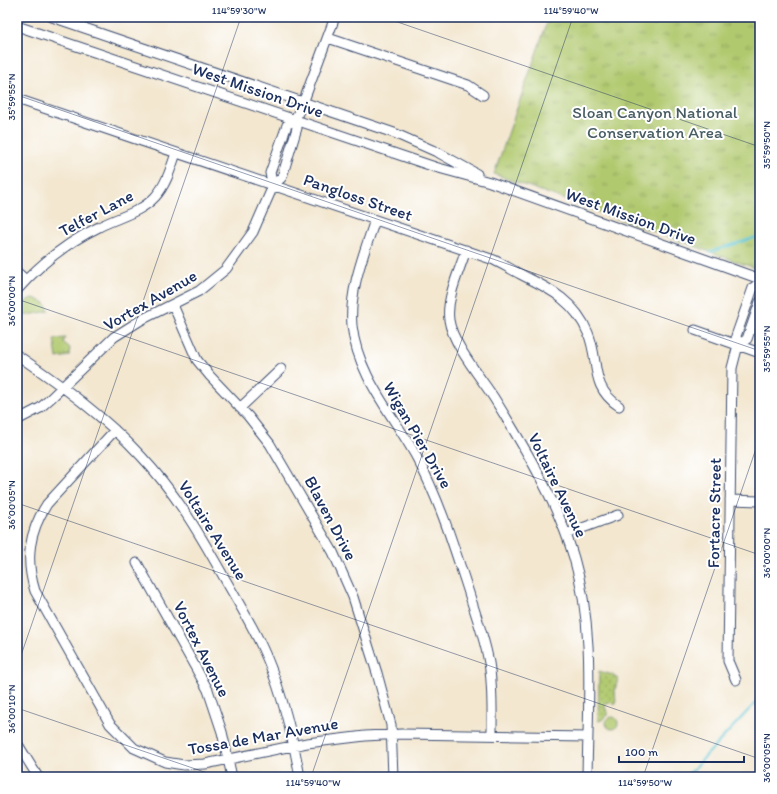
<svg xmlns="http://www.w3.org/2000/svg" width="777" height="794" font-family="Itim,sans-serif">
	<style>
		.grass { fill: url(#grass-dots); stroke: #667c66 }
		.park { fill: url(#park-tufts); stroke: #667c66 }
		.garden { fill: #b1c96e; stroke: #667c66 }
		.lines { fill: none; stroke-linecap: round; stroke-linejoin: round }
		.stream { stroke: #55c1d0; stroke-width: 2.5 }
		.minor-casing { stroke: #3b4b6f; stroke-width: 11 }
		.minor { stroke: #fff; stroke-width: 9 }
		.ticks { fill: none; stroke: #1b2f5e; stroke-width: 1; stroke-opacity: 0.45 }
		.labels { text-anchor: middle; stroke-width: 4; stroke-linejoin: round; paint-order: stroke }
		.street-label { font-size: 17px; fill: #1b2f5e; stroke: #fff }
		.park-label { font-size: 17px; fill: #485d63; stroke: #fff }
		.neatline { fill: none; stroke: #1b2f5e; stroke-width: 1.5 }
		.ticks-label { font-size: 10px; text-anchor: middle; fill: #1b2f5e }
	</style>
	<defs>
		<pattern id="grass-dots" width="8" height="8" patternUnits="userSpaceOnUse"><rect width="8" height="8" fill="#b1c96e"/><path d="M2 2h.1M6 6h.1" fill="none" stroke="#8fa45e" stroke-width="1.8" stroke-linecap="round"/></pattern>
		<pattern id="park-tufts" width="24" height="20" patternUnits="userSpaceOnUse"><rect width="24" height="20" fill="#b1c96e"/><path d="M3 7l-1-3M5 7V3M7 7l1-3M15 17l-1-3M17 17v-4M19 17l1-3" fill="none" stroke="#8fa45e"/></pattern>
	</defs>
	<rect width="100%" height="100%" fill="#fff"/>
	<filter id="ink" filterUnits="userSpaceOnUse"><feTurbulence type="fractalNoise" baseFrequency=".025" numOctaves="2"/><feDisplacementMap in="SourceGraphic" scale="8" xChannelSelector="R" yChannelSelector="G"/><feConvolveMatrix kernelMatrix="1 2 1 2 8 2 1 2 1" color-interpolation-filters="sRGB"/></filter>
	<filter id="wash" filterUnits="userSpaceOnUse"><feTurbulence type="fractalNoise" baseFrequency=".012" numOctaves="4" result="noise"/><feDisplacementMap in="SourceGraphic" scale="16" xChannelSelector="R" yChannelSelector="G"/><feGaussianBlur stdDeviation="0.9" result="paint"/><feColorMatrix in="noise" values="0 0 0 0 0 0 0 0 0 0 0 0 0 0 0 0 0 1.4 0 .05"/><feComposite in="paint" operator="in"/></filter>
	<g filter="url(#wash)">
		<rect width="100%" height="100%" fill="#f3e7d0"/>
		<path class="grass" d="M599,671l14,4 5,4 -3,11 1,13 -2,2 -3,-3 -5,1 -1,4 3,7 -6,6 -4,1z"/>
		<path class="park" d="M549,17h211v253l-266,-96z
			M66,338l-3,4 7,6 -1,8 -12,2 -3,-19z
			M606 723a6 6 0 1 1 12 0a6 6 0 1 1-12 0Z"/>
		<path class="garden" d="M34,298l11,5 4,8 -26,5c-3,-9 1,-17 11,-18z"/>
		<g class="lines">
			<path class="stream" d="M710,252l50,-16
				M686,777l74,-79"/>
		</g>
	</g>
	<g filter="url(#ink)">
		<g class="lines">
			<g class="minor-casing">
				<path id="minor" d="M52,17l342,116 45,20 38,21
					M17,26l418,141 55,15 270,97
					M328,38l140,47 15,10
					M17,99l477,161c10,5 20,11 30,16 27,13 52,27 64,57 12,29 1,53 31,73
					M273,186l-3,-13 17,-48 8,-6 8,-16 32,-86
					M375,220c-11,34 -26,69 -23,106 6,51 41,88 65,132 23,43 37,89 52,135 7,23 16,46 20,70 4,24 3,48 3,72
					M466,250c-7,22 -20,48 -17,70 3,23 32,58 45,78 31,50 63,103 80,160 21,71 14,145 13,219
					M17,272l9,8
					M17,290c23,-26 51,-48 82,-63 19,-10 41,-14 56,-30 11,-12 16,-29 21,-44
					M173,305l24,55 13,16 38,40 22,28 63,108 20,45 24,76 14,52 2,52
					M695,330l65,23
					M738,345l9,-6 13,-37
					M17,355c44,30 87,61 124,101 33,35 57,75 80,116 14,25 29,49 41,75 19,40 30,86 38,130
					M240,408l41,-39
					M17,420l23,-12 10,-9 64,-62 27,-17 58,-29 27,-22 27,-37 20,-46 9,-9 15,-49 -2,-9
					M115,430l-68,74c-18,28 -22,55 -12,87l75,133 24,24 31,14 19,3 21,-1 102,-21 58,-7 37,-2 186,3
					M730,500l30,1
					M566,534l52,-19
					M137,563l71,127 14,42 10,45
					M736,680l-8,-19 4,-293 6,-23 -2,-9 17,-48 7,-6
					M17,743l21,34"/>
			</g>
			<use href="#minor" class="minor"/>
		</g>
	</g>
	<path class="ticks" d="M383,17l377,130M17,95l743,256M17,299l743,256M17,503l743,256M17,667l224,-650M17,708l202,69M311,777l262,-760M643,777l117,-340"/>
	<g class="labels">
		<g class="street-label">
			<text transform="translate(258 90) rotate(19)" y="6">West Mission Drive</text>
			<text transform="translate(358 197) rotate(19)" y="6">Pangloss Street</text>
			<text transform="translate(96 213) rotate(-28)" y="6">Telfer Lane</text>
			<text transform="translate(631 216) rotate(20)" y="6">West Mission Drive</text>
			<text transform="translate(150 300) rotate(-30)" y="6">Vortex Avenue</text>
			<text transform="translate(418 435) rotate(60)" y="6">Wigan Pier Drive</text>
			<text transform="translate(558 485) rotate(64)" y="6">Voltaire Avenue</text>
			<text transform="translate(714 513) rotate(-89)" y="6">Fortacre Street</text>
			<text transform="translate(331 518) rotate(62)" y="6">Blaven Drive</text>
			<text transform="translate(213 530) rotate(58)" y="6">Voltaire Avenue</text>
			<text transform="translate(202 649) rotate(63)" y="6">Vortex Avenue</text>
			<text transform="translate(263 736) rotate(-10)" y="6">Tossa de Mar Avenue</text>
		</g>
		<g class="park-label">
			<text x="655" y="118">Sloan Canyon National<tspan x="655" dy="20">Conservation Area</tspan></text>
		</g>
	</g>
	<rect width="777" height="794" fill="none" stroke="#fff" stroke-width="44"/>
	<path d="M619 756v6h125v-6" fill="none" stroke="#1b2f5e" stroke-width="2"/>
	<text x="625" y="756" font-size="12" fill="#1b2f5e" stroke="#ffffff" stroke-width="3" paint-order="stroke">100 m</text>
	<rect x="22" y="22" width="733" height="750" class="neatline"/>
	<g class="ticks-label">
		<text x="239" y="14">114°59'30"W</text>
		<text x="571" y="14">114°59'40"W</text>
		<text transform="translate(11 97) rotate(-90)" y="4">35°59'55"N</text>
		<text transform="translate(766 145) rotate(-90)" y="4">35°59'50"N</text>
		<text transform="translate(11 301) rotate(-90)" y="4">36°00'00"N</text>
		<text transform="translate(766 349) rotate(-90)" y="4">35°59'55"N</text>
		<text transform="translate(11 505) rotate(-90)" y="4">36°00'05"N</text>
		<text transform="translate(766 553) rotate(-90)" y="4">36°00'00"N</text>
		<text transform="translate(11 709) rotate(-90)" y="4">36°00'10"N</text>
		<text transform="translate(766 758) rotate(-90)" y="4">36°00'05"N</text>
		<text x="313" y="786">114°59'40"W</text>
		<text x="645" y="786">114°59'50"W</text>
	</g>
</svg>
